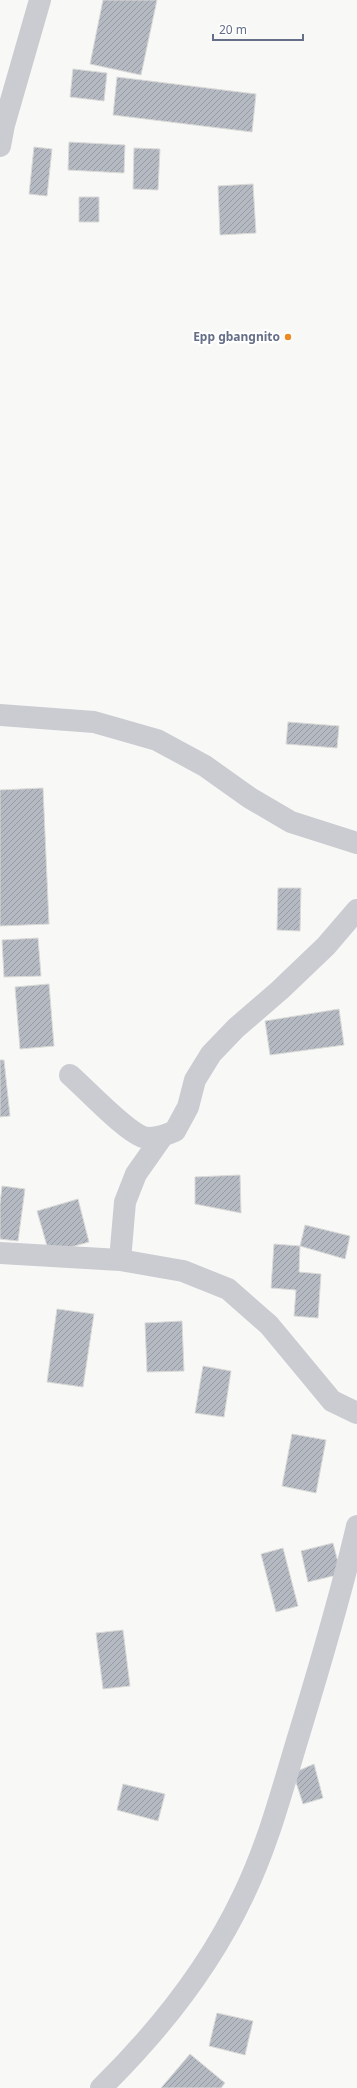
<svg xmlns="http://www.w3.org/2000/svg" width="357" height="2088" font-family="'Noto Sans',sans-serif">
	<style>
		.building { fill: url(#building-hatch); stroke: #dadad8 }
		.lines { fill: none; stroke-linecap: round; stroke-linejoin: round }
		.minor { stroke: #cbccd1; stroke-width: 22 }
		.poi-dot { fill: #ea8b25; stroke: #fff; stroke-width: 1.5 }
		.labels { text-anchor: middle; stroke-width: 4; stroke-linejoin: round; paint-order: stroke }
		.poi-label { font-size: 12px; font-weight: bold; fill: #666f88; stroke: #fff; text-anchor: end }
	</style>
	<defs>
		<pattern id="building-hatch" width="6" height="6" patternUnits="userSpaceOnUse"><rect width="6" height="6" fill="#b5b9c1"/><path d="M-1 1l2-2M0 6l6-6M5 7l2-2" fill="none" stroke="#979ba3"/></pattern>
	</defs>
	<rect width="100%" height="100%" fill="#f8f9f6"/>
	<path class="building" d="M103,0h54l-16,75 -51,-11z
		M73,69l34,4 -3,28 -34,-4z
		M117,77l139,17 -4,38 -139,-17z
		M69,142l56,3 -1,28 -56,-3z
		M34,147l18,2 -5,47 -18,-2z
		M134,148l26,1 -2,41 -25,-1z
		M253,184l3,49 -36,2 -2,-49z
		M79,197h20v25h-20z
		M288,722l51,4 -2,22 -51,-4z
		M43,788l6,136 -49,2v-136z
		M278,888h23l-1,43 -23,-1z
		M38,938l3,38 -37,1 -2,-37z
		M49,984l5,62 -34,3 -5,-62z
		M339,1009l5,36 -74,10 -5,-34z
		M0,1060h4l6,56 -10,1z
		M240,1175l1,38 -46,-9v-27z
		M2,1186l23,3 -7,52 -18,-2v-35z
		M78,1199l11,43 -40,11 -12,-42z
		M305,1225l45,11 -5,23 -45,-13z
		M274,1244l26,2 -1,26 22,2 -3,44 -24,-2 2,-26 -25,-2z
		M57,1309l37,5 -11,73 -36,-5z
		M182,1321l2,50 -37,1 -2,-49z
		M203,1366l28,5 -7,46 -29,-4z
		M292,1434l34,6 -10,53 -34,-7z
		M333,1543l8,31 -33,8 -7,-31z
		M283,1548l15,58 -22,6 -15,-58z
		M123,1630l7,56 -27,3 -7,-56z
		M314,1764l9,34 -20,6 -10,-31z
		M123,1784l42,10 -7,27 -41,-11z
		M217,2013l36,8 -8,34 -36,-9z
		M190,2054l35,29 -4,5h-60z"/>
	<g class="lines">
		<path class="minor" d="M0,146l4,-21 36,-125
			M0,715l94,7 63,18 48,26 45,32 41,24 66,21
			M70,1075c16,14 55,56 73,62 10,3 23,-2 32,-6l13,-24 7,-27 16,-26 25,-26 44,-38 46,-44 31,-36
			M0,1253l120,7 63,11 45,18 41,36 63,76 25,12
			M120,1260l5,-58 11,-28 26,-37
			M101,2088c56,-55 108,-120 142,-192 24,-49 38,-102 54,-155 22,-72 43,-142 60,-215"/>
	</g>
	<circle class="poi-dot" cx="288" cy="337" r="4"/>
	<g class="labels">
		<g class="poi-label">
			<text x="280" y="341">Epp gbangnito</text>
		</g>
	</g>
	<path d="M213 34v6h90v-6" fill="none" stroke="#666f88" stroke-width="2"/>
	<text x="219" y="34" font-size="12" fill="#666f88" stroke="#ffffff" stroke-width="3" paint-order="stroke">20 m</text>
</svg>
